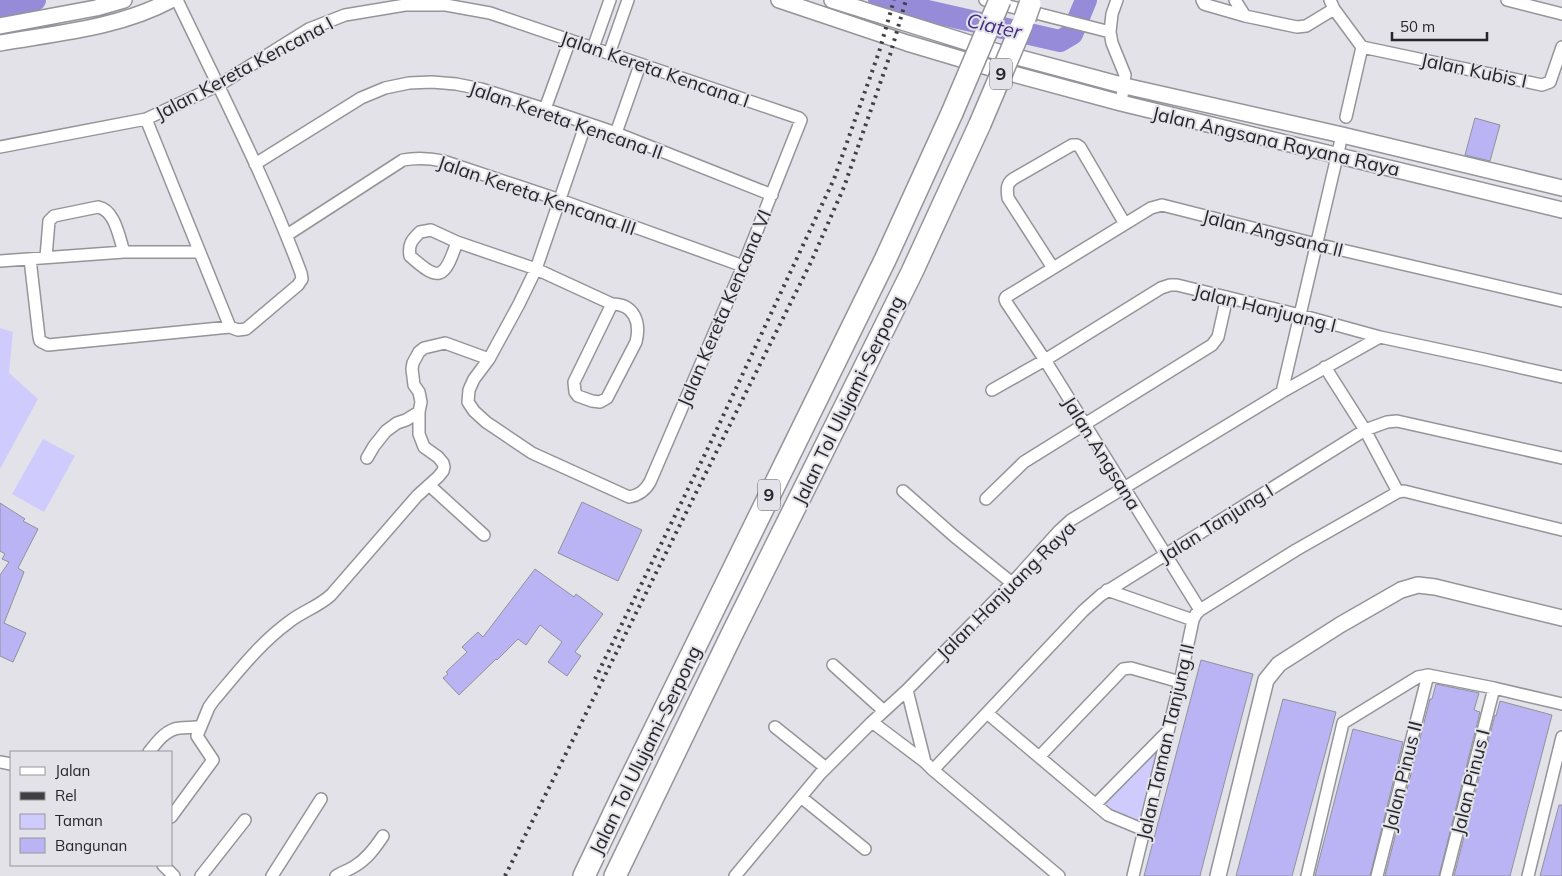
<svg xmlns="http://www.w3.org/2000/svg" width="1562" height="876" font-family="Mulish,sans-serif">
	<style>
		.green { fill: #d0cbfd }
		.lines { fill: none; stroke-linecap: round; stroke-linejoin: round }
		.river { stroke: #968bd8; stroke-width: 22 }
		.building { fill: #bbb4f4; stroke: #919197 }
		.minor-casing { stroke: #94949a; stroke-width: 14 }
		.tertiary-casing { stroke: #94949a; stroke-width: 18 }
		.motorway-casing { stroke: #94949a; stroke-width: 24 }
		.minor { stroke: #fff; stroke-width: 11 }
		.tertiary { stroke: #fff; stroke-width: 15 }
		.motorway { stroke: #fff; stroke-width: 21 }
		.rail { stroke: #403f42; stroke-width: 4; stroke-dasharray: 2.5 5; stroke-linecap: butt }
		.motorway-bridge-casing { stroke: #94949a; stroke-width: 24; stroke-linecap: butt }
		.motorway-bridge { stroke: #fff; stroke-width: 21 }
		.labels { text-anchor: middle; stroke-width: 4; stroke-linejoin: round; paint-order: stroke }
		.shield { fill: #e2e2e8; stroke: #5e5e62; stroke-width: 1 }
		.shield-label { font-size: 18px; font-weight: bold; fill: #262528 }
		.street-label { font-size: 19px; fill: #262528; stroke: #e2e2e8 }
		.water-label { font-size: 20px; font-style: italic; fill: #452e88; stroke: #e2e2e8 }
	</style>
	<rect width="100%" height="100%" fill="#e2e2e8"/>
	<path class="green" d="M0,328l13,4 -4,41 29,26 -38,70z
		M43,439l32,17 -31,56 -32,-18z
		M1160,744l-19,78 -19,-4 -19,-16z"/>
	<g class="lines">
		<path class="river" d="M879,0l181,41 12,-7 14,-34
			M0,7l35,-7"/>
	</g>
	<path class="building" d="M1475,118l25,7 -10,36 -25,-6z
		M582,502l60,28 -24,51 -60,-28z
		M0,503l25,16 -2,2 15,8 -20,39 6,4 -20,51 22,10 -13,29 -13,-6v-81l9,-13 -7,-3 3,-5 -5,-3z
		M535,569l39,28 2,-3 27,20 -28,38 6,4 -14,20 -19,-14 14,-20 -22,-17 -14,20 -8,-6 -21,21 -1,-1 -37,36 -16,-17 5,-4 -2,-2 21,-20 -5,-5 16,-15 5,5z
		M1201,660l52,14 -50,190 -3,12h-56z
		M1436,684l43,9 -5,17 6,2 -41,164h-54l45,-177h2z
		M1283,699l53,13 -7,27 -37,137h-56z
		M1500,701l52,14 -14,54 -28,107h-56l41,-161 1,1z
		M1353,729l50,13 -33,134h-55z
		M1559,805h3v71h-22z"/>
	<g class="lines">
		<g class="minor-casing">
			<path id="minor" d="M985,0l125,32
				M1117,0l-5,14 -2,18 2,11 13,32 -4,28
				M1202,0l2,4 3,1 38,11
				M1235,0l10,16 52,11 9,-1 28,-17
				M1330,0l4,9 28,38 -16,70
				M1507,0l55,14
				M1362,47l180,38 8,-3 12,-35
				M593,48l17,-48
				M609,54l19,-54
				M545,109l25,-69
				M146,119l84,208
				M616,133l24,-68
				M0,147l146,-28 73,-34 90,-56 36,-14 60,-10h41l44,8 309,105 2,2 -58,146 -93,216c-5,9 -11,13 -21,15l-97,-44 -46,-31 -12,-11 -6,-9 1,-12 5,-11 15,-20 30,-55 17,-35 50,-146
				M255,164l106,-66 24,-10 24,-5 23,-1 24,2 25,5 64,20 71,24 156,62
				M287,235l116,-75c15,-3 26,-2 40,1l117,39 183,66
				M457,242l-26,-12 -11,2c-8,8 -12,12 -10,24 29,26 34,24 47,-14l79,27 76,35c22,0 29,18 24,38l-29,56 -7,4 -8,-1 -14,-5 -3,-4 -1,-10 38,-78
				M46,257l3,-36 5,-5 44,-9c17,3 21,30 26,45
				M30,259l9,78 1,4 8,4 182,-18 8,3 8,-1 52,-44 4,-6 -1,-6c-35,-94 -81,-183 -124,-273
				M0,261l124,-9h75
				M1053,268l-45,-70c-1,-8 -2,-14 5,-19l59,-34h5l3,2 45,77
				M1325,367l40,63 33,62
				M992,390l53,-30 116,-72 9,-3h7l123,30 80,22 103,22 79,18
				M1282,392l60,-257
				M367,458l7,-12 12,-15 11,-8 9,-3 13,-8
				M429,485l55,50
				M903,491l51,45 58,47
				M986,499l38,-37 188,-117 6,-8 9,-40
				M1107,590l86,30
				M1200,610l-155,-250 -39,-58 -1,-3 1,-2 145,-89 11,-3 154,39 246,57
				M833,665l51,46
				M907,690l18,72
				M987,713l121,102 36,15
				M872,722l53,40 8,8 126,106
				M775,727l51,41
				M149,752c8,-10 17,-23 31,-24 8,-1 14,0 21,-2
				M1039,757l84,-88 8,-1 49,14
				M0,762l11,2
				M933,770l150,-159 18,-16 264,-165 22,-8 10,-1 165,37
				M801,797l64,52
				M1096,804l72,-73
				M171,817l42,-57 -16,-24 12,-29 5,-7c23,-27 46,-57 75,-78 14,-11 29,-15 42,-27l86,-99 21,-19 5,-6 1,-4 -1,-4 -5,-6 -14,-10 -5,-13v-22l2,-10 -2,-10 -5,-7 -2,-16 1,-6 6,-11 5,-4 21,-5 44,16
				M163,865l11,11
				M201,876l44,-56
				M272,876l49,-77
				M336,876c6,-4 13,-6 19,-10 12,-7 20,-18 28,-30
				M735,876l85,-102 52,-52 35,-32 105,-107 47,-52 12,-11 211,-128 98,-55
				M1133,876l47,-194 13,-62 3,-6 4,-4 96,-60 102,-58 6,-1 158,39
				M1307,876l36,-153 75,-46 10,-2 66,13 68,16
				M1377,876l51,-201
				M1446,876l48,-188
				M1528,876l34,-139"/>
		</g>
		<g class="tertiary-casing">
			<path id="tertiary" d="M779,0l128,43 84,25 130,35 441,107
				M832,0l166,52 127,34 217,49 220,53
				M0,26l96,-18 28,-8
				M0,43c57,-10 119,-15 171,-43
				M1218,876l48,-196 13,-16 61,-39 61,-35 17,-5 17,2 127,31"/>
		</g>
		<g class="motorway-casing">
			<path id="motorway" d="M584,876l41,-86 260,-530 67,-147
				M615,876l117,-242 180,-362 68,-148"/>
		</g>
		<use href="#minor" class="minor"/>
		<use href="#tertiary" class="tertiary"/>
		<use href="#motorway" class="motorway"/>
		<path class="rail" d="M595,679l114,-233 125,-267 45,-127 15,-52
			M505,876l306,-614 33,-75 46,-132 16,-55"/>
		<g class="motorway-bridge-casing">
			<path id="motorway-bridge" d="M1025,18l5,-14
				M952,113l48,-113
				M980,124l42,-99"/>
		</g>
		<use href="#motorway-bridge" class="motorway-bridge"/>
	</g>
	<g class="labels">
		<g class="shield">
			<rect x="990" y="58.5" width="22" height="31" rx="4"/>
			<rect x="758" y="479.5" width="22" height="31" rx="4"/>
		</g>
		<g class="shield-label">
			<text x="1001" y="80">9</text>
			<text x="769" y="501">9</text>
		</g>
		<g class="street-label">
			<text transform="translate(244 68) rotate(-28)" y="7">Jalan Kereta Kencana I</text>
			<text transform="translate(655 69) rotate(19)" y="7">Jalan Kereta Kencana I</text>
			<text transform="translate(1474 70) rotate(12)" y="7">Jalan Kubis I</text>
			<text transform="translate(566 120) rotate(19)" y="7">Jalan Kereta Kencana II</text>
			<text transform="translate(1276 141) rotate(13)" y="7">Jalan Angsana Rayana Raya</text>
			<text transform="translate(537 195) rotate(19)" y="7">Jalan Kereta Kencana III</text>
			<text transform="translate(1273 233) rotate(14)" y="7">Jalan Angsana II</text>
			<text transform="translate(724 308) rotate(-67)" y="7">Jalan Kereta Kencana VI</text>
			<text transform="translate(1265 308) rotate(14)" y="7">Jalan Hanjuang I</text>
			<text transform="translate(848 400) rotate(-64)" y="7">Jalan Tol Ulujami–Serpong</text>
			<text transform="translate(1102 453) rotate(58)" y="7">Jalan Angsana</text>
			<text transform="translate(1216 523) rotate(-32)" y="7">Jalan Tanjung I</text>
			<text transform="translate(1006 590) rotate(-45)" y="7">Jalan Hanjuang Raya</text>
			<text transform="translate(1165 742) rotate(-77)" y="7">Jalan Taman Tanjung II</text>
			<text transform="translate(645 750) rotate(-64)" y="7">Jalan Tol Ulujami–Serpong</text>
			<text transform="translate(1402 776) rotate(-76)" y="7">Jalan Pinus II</text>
			<text transform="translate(1470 782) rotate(-76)" y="7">Jalan Pinus I</text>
		</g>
		<g class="water-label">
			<text transform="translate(994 26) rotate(13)" y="7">Ciater</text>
		</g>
	</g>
	<rect x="10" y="751" width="162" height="115" fill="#e2e2e8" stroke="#97969b"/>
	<rect x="20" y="767" width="25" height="8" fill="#ffffff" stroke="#97969b"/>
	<text x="55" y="776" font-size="15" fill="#262528">Jalan</text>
	<rect x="20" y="792" width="25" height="8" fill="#403f42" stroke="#97969b"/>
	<text x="55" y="801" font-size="15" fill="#262528">Rel</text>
	<rect x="20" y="814" width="25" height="15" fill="#d0cbfd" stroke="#97969b"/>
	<text x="55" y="826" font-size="15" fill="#262528">Taman</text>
	<rect x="20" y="838" width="25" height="15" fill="#bbb4f4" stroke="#97969b"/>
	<text x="55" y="851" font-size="15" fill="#262528">Bangunan</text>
	<path d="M1392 32v8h95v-8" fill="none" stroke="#262528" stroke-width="2.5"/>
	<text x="1400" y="32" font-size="15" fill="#262528" stroke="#e2e2e8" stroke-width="4" paint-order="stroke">50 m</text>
</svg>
